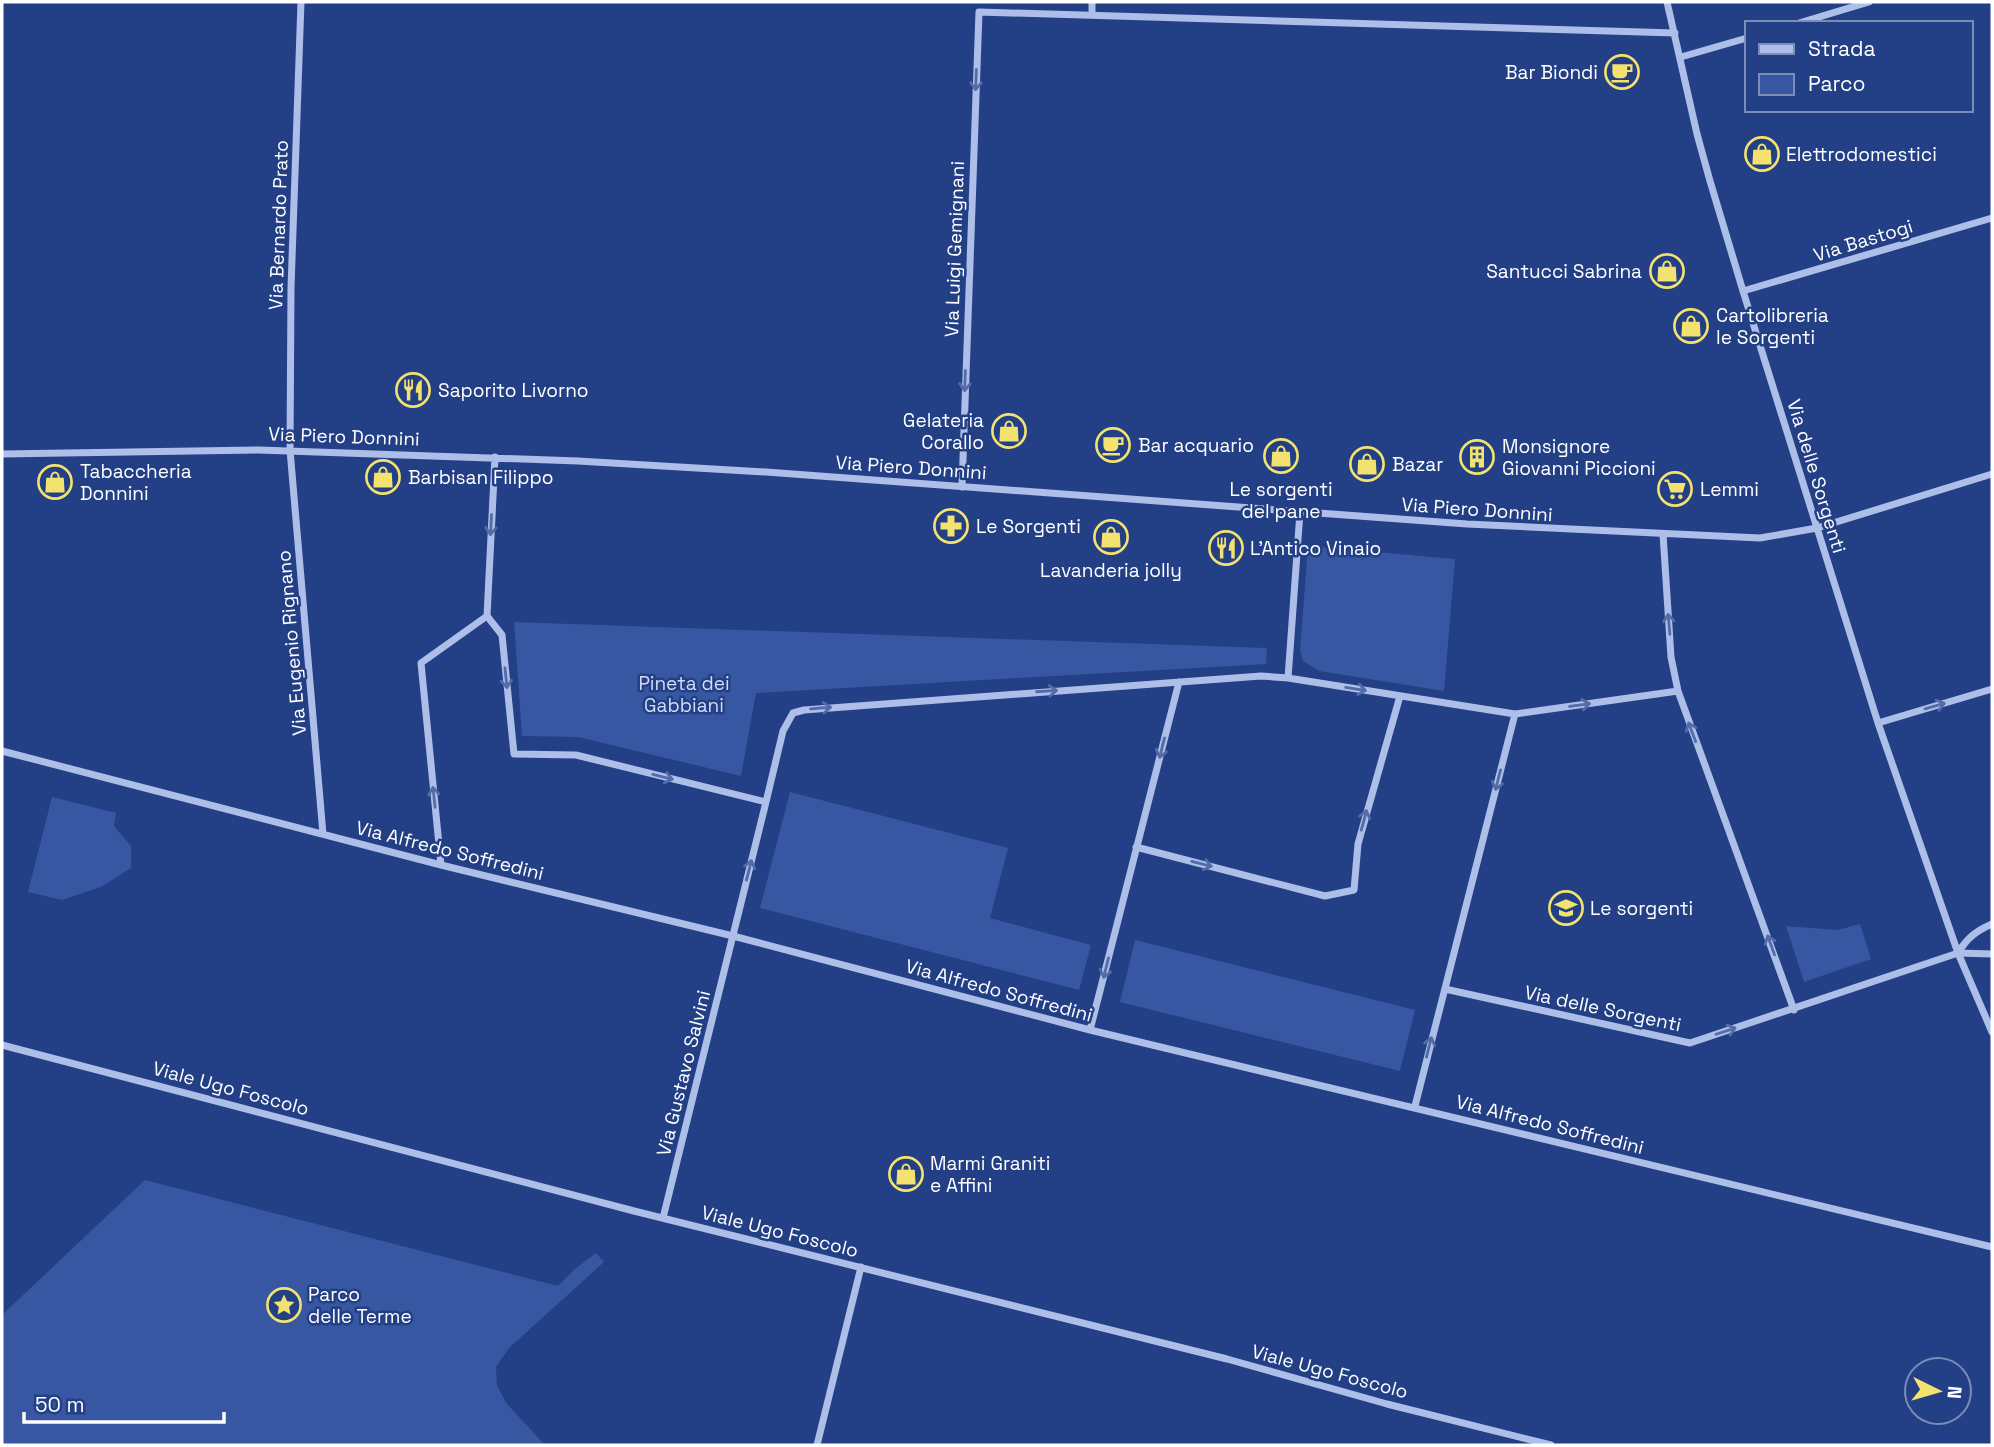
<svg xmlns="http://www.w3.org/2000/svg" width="1994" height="1447" font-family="'Space Grotesk',sans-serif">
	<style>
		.green { fill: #3857a2 }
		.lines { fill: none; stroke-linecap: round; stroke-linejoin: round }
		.street { stroke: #adbfe9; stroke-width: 7 }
		.oneway { stroke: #536ca8 }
		.labels { text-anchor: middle; stroke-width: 5; stroke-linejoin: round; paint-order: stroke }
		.poi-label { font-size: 19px; fill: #fff; stroke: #233f85; text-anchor: start }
		.street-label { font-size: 19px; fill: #fff; stroke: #233f85 }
		.park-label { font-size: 19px; fill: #d1dcf7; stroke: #233f85 }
	</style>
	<rect width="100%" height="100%" fill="#233f85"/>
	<path class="green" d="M1308,546l147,13 -11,132 -125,-20 -16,-10 -3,-11z
		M514,622l753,26 -1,16 -510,29 -15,83 -163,-39 -56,-1z
		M790,792l218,56 -18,70 101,27 -12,45 -319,-82z
		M52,797l64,16 -2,13 17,20v22l-30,19 -39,13 -34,-8z
		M1860,924l11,35 -67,23 -18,-56 52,4z
		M1135,940l280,70 -15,61 -280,-69z
		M145,1180l413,106 17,-17 21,-16 8,9 -95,86 -13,19 1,19 10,18 38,41h-543v-130z"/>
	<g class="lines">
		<path class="street" d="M301,2l-10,286 -1,162 33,384
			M1667,2l30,132 13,47 33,110 135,432 80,230 34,79
			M1092,14v-12
			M1799,23l70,-21
			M1681,57l66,-19
			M1743,291l249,-73
			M2,454l257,-4 319,11 188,11 701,52 293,14 57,-10 175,-54
			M962,487l17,-475 696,21
			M1663,534l8,123 7,34 116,319
			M487,616l15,19 12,119 62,1 190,47 17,-71 10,-18 11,-3 457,-34 27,2 227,36 163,-23
			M487,616l8,-159
			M1288,678l12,-166
			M1878,723l114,-34
			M2,751l439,114 292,71 357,94 902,217
			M1136,847l189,49 29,-6 4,-46 42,-148
			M441,865l-20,-202 66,-47
			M1958,953c9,-15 18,-22 34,-29
			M1445,989l245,54 268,-90 34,1
			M1090,1030l89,-348
			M2,1045l632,166 593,148 160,45 164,41
			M1415,1106l100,-392
			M663,1218l103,-416
			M817,1445l44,-178"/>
	</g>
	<defs><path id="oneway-shaft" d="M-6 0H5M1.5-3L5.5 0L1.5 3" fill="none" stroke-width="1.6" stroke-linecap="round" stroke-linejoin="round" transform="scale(1.75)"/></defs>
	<g class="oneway">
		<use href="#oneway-shaft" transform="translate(976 80) rotate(92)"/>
		<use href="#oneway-shaft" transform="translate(965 381) rotate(92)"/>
		<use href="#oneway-shaft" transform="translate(491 525) rotate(93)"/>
		<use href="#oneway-shaft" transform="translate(1669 624) rotate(-95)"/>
		<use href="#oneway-shaft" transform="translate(506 678) rotate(84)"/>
		<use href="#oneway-shaft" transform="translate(1356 689) rotate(9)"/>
		<use href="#oneway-shaft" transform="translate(1047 691) rotate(-4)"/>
		<use href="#oneway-shaft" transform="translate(1580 705) rotate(-8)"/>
		<use href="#oneway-shaft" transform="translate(1935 706) rotate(-16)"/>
		<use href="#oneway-shaft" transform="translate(821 708) rotate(-5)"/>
		<use href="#oneway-shaft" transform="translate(1692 732) rotate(-111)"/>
		<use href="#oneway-shaft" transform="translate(1162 748) rotate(104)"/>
		<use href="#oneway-shaft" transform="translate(663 777) rotate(14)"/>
		<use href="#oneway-shaft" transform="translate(1498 780) rotate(104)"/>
		<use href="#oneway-shaft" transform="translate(434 797) rotate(-96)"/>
		<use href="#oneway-shaft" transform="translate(1364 820) rotate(-75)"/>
		<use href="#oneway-shaft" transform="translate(1202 864) rotate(14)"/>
		<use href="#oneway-shaft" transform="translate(749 870) rotate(-76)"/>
		<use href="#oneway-shaft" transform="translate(1771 945) rotate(-110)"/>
		<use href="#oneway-shaft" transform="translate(1106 968) rotate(104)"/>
		<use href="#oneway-shaft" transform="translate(1726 1031) rotate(-18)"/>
		<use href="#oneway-shaft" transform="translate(1429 1047) rotate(-76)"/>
	</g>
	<defs>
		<g id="cafe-ring" transform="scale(1.75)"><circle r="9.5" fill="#233f85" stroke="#f3e270" stroke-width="1.5"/><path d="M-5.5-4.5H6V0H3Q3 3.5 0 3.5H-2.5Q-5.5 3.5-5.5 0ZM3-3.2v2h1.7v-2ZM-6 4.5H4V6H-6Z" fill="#f3e270"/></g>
		<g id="shop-ring" transform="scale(1.75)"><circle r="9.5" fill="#233f85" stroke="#f3e270" stroke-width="1.5"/><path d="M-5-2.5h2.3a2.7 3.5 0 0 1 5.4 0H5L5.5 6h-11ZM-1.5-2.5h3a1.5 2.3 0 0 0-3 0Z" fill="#f3e270"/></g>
		<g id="restaurant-ring" transform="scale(1.75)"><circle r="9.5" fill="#233f85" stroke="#f3e270" stroke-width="1.5"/><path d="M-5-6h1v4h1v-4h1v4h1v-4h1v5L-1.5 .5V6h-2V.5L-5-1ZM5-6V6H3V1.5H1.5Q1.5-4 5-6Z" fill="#f3e270"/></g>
		<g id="building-ring" transform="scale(1.75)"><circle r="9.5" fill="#233f85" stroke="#f3e270" stroke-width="1.5"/><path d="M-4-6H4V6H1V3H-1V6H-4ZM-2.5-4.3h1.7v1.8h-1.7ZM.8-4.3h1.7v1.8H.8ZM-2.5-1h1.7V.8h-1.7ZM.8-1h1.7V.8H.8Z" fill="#f3e270"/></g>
		<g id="supermarket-ring" transform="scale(1.75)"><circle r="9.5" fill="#233f85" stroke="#f3e270" stroke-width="1.5"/><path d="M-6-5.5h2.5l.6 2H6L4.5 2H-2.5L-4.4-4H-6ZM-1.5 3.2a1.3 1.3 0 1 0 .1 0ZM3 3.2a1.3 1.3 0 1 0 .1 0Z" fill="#f3e270"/></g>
		<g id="pharmacy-ring" transform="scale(1.75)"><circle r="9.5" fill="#233f85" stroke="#f3e270" stroke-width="1.5"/><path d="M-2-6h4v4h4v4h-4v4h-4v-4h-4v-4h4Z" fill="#f3e270"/></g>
		<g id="school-ring" transform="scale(1.75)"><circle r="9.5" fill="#233f85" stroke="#f3e270" stroke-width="1.5"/><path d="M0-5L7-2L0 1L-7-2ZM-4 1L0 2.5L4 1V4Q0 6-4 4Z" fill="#f3e270"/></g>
		<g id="sight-ring" transform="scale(1.75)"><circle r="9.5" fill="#233f85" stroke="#f3e270" stroke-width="1.5"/><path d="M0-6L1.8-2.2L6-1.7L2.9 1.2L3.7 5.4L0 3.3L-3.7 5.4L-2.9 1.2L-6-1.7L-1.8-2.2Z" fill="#f3e270"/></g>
	</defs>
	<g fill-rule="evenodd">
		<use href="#cafe-ring" x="1622" y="72"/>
		<use href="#shop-ring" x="1762" y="154"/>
		<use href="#shop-ring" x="1667" y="271"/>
		<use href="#shop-ring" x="1691" y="326"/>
		<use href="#restaurant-ring" x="413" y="390"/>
		<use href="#shop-ring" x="1009" y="431"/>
		<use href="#cafe-ring" x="1113" y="445"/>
		<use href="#shop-ring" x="1281" y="456"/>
		<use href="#building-ring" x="1477" y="457"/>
		<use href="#shop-ring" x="1367" y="464"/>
		<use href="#shop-ring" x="383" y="477"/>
		<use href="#shop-ring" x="55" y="482"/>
		<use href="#supermarket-ring" x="1675" y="489"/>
		<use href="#pharmacy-ring" x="951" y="526"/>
		<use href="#shop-ring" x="1111" y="537"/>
		<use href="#restaurant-ring" x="1226" y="548"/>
		<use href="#school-ring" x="1566" y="908"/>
		<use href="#shop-ring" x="906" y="1174"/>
		<use href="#sight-ring" x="284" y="1305"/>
	</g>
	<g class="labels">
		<g class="poi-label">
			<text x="1598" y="79" text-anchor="end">Bar Biondi</text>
			<text x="1786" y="161">Elettrodomestici</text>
			<text x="1642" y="278" text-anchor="end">Santucci Sabrina</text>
			<text x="1716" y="322">Cartolibreria<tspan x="1716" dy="22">le Sorgenti</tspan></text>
			<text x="438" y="397">Saporito Livorno</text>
			<text x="984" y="427" text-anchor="end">Gelateria<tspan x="984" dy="22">Corallo</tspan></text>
			<text x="1138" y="452">Bar acquario</text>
			<text x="1502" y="453">Monsignore<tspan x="1502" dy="22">Giovanni Piccioni</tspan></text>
			<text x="1392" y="471">Bazar</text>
			<text x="80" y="478">Tabaccheria<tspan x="80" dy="22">Donnini</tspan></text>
			<text x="408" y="484">Barbisan Filippo</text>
			<text x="1281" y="496" text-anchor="middle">Le sorgenti<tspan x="1281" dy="22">del pane</tspan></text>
			<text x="1700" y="496">Lemmi</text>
			<text x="976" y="533">Le Sorgenti</text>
			<text x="1250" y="555">L'Antico Vinaio</text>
			<text x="1111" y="577" text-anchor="middle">Lavanderia jolly</text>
			<text x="1590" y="915">Le sorgenti</text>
			<text x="930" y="1170">Marmi Graniti<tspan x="930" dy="22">e Affini</tspan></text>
			<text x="308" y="1301">Parco<tspan x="308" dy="22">delle Terme</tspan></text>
		</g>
		<g class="street-label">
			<text transform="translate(278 225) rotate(-88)" y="7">Via Bernardo Prato</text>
			<text transform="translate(1863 240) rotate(-17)" y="7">Via Bastogi</text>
			<text transform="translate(954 249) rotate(-88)" y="7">Via Luigi Gemignani</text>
			<text transform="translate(344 436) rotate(2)" y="7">Via Piero Donnini</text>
			<text transform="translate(911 467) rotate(4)" y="7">Via Piero Donnini</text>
			<text transform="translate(1817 476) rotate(73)" y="7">Via delle Sorgenti</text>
			<text transform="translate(1477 509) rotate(4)" y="7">Via Piero Donnini</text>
			<text transform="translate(291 643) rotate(-95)" y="7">Via Eugenio Rignano</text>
			<text transform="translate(450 850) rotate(14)" y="7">Via Alfredo Soffredini</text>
			<text transform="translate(999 990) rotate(15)" y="7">Via Alfredo Soffredini</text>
			<text transform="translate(1603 1008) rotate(12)" y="7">Via delle Sorgenti</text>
			<text transform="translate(683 1073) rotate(-76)" y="7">Via Gustavo Salvini</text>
			<text transform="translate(231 1088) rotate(15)" y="7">Viale Ugo Foscolo</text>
			<text transform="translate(1550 1124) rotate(14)" y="7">Via Alfredo Soffredini</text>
			<text transform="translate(780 1231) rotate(14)" y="7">Viale Ugo Foscolo</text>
			<text transform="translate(1330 1371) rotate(15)" y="7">Viale Ugo Foscolo</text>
		</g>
		<g class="park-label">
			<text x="684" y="690">Pineta dei<tspan x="684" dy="22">Gabbiani</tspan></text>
		</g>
	</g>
	<rect width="1994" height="1447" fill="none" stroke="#ffffff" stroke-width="7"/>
	<rect x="1745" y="21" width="228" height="91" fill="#233f85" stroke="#7b8cb6" stroke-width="2"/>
	<rect x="1759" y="44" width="35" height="10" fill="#adbfe9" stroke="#7b8cb6" stroke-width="2"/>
	<text x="1808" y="56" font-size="21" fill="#ffffff">Strada</text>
	<rect x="1759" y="74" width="35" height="21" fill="#3857a2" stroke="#7b8cb6" stroke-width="2"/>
	<text x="1808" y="91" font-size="21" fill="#ffffff">Parco</text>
	<g transform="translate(1938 1391) rotate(95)"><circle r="33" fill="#233f85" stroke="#7b8cb6" stroke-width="2"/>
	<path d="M0-5L12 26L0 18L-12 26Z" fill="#f3e270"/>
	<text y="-10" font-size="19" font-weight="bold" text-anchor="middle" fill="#ffffff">N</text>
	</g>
	<path d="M24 1412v10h200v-10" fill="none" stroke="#ffffff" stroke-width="3.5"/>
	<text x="35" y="1412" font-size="21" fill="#ffffff" stroke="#233f85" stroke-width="5" paint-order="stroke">50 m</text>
</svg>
